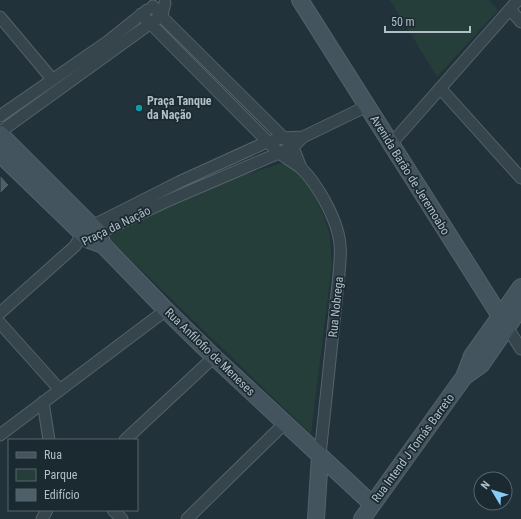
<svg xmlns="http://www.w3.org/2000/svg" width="521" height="519" font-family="'Roboto Condensed',sans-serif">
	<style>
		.green { fill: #253e3a }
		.building { fill: #4d6069; stroke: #1d2b32 }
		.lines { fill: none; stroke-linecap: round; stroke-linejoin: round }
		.minor-casing { stroke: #546269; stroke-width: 13 }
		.secondary-casing { stroke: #546269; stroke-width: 18 }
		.minor { stroke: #36444b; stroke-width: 11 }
		.secondary { stroke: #44545e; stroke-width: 16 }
		.culture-dot { fill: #0f9aa8; stroke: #1b2930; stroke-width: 1.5 }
		.labels { text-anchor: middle; stroke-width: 3.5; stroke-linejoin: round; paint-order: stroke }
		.poi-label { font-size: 12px; font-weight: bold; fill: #b1bfc7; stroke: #1b2930; text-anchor: start }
		.street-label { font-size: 12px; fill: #b1bfc7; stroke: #1b2930 }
	</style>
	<rect width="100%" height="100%" fill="#22323b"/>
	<path class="green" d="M390,0h99l9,10 -61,67z
		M292,160c15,24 32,48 38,76 1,9 1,19 2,28l-21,170 -206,-199 96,-46z"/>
	<path class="building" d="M0,175l9,10 -9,9z"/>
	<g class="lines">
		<g class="minor-casing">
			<path id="minor" d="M153,6l11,13 129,128 8,21
				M510,9l11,13
				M141,14l138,139c7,5 16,10 23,16 15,15 31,44 36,64 4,14 2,27 1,41l-19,181
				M0,17l52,62
				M440,88l81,90
				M0,116l107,-74 40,-32
				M0,132l162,-117 3,-12
				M391,144l127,-144
				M93,237l6,-4 68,-32 126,-54 10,-10 64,-31
				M0,313l75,-67 8,-13 9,-7 87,-44 88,-40 16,-4 20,-1
				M0,323l60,67
				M507,327l14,22
				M43,402l6,38
				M0,435l166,-125
				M125,440l89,-83
				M113,510l9,9
				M42,519l5,-9
				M187,519l98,-96"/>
		</g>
		<g class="secondary-casing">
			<path id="secondary" d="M300,0l207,327
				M0,134l99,99 4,12 63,65 48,47 158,147
				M0,154l89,86 14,5
				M464,377l17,-12 40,-58
				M316,519l4,-64
				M362,519l102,-142 8,-21 49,-69"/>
		</g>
		<use href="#minor" class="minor"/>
		<use href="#secondary" class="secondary"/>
	</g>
	<circle class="culture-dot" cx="139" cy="108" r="4"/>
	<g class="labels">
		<g class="poi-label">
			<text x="147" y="105">Praça Tanque<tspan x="147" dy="14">da Nação</tspan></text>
		</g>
		<g class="street-label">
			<text transform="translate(410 175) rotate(58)" y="4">Avenida Barão de Jeremoabo</text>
			<text transform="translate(116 226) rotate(-26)" y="4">Praça da Nação</text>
			<text transform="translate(336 307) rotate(-84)" y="4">Rua Nobrega</text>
			<text transform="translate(210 352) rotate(44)" y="4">Rua Anfilofio de Meneses</text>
			<text transform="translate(413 448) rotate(-54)" y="4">Rua Intend J Tomás Barreto</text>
		</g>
	</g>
	<rect x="8" y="439" width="130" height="72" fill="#1b2930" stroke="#57656c"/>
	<rect x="16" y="452" width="20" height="6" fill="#44545e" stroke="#57656c"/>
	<text x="44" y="459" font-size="12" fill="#b1bfc7">Rua</text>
	<rect x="16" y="469" width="20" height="12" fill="#253e3a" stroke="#57656c"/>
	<text x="44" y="479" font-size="12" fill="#b1bfc7">Parque</text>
	<rect x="16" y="489" width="20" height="12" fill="#4d6069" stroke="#57656c"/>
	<text x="44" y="499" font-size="12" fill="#b1bfc7">Edifício</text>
	<g transform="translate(493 491) rotate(308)"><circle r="19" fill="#1b2930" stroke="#57656c"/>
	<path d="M0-3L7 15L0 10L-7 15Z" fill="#86ccf7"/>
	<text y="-6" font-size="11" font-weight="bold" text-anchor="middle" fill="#b1bfc7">N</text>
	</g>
	<path d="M385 26v6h85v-6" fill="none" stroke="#b1bfc7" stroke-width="2"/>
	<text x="391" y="26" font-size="12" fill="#b1bfc7" stroke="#1b2930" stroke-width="3" paint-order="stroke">50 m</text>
</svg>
